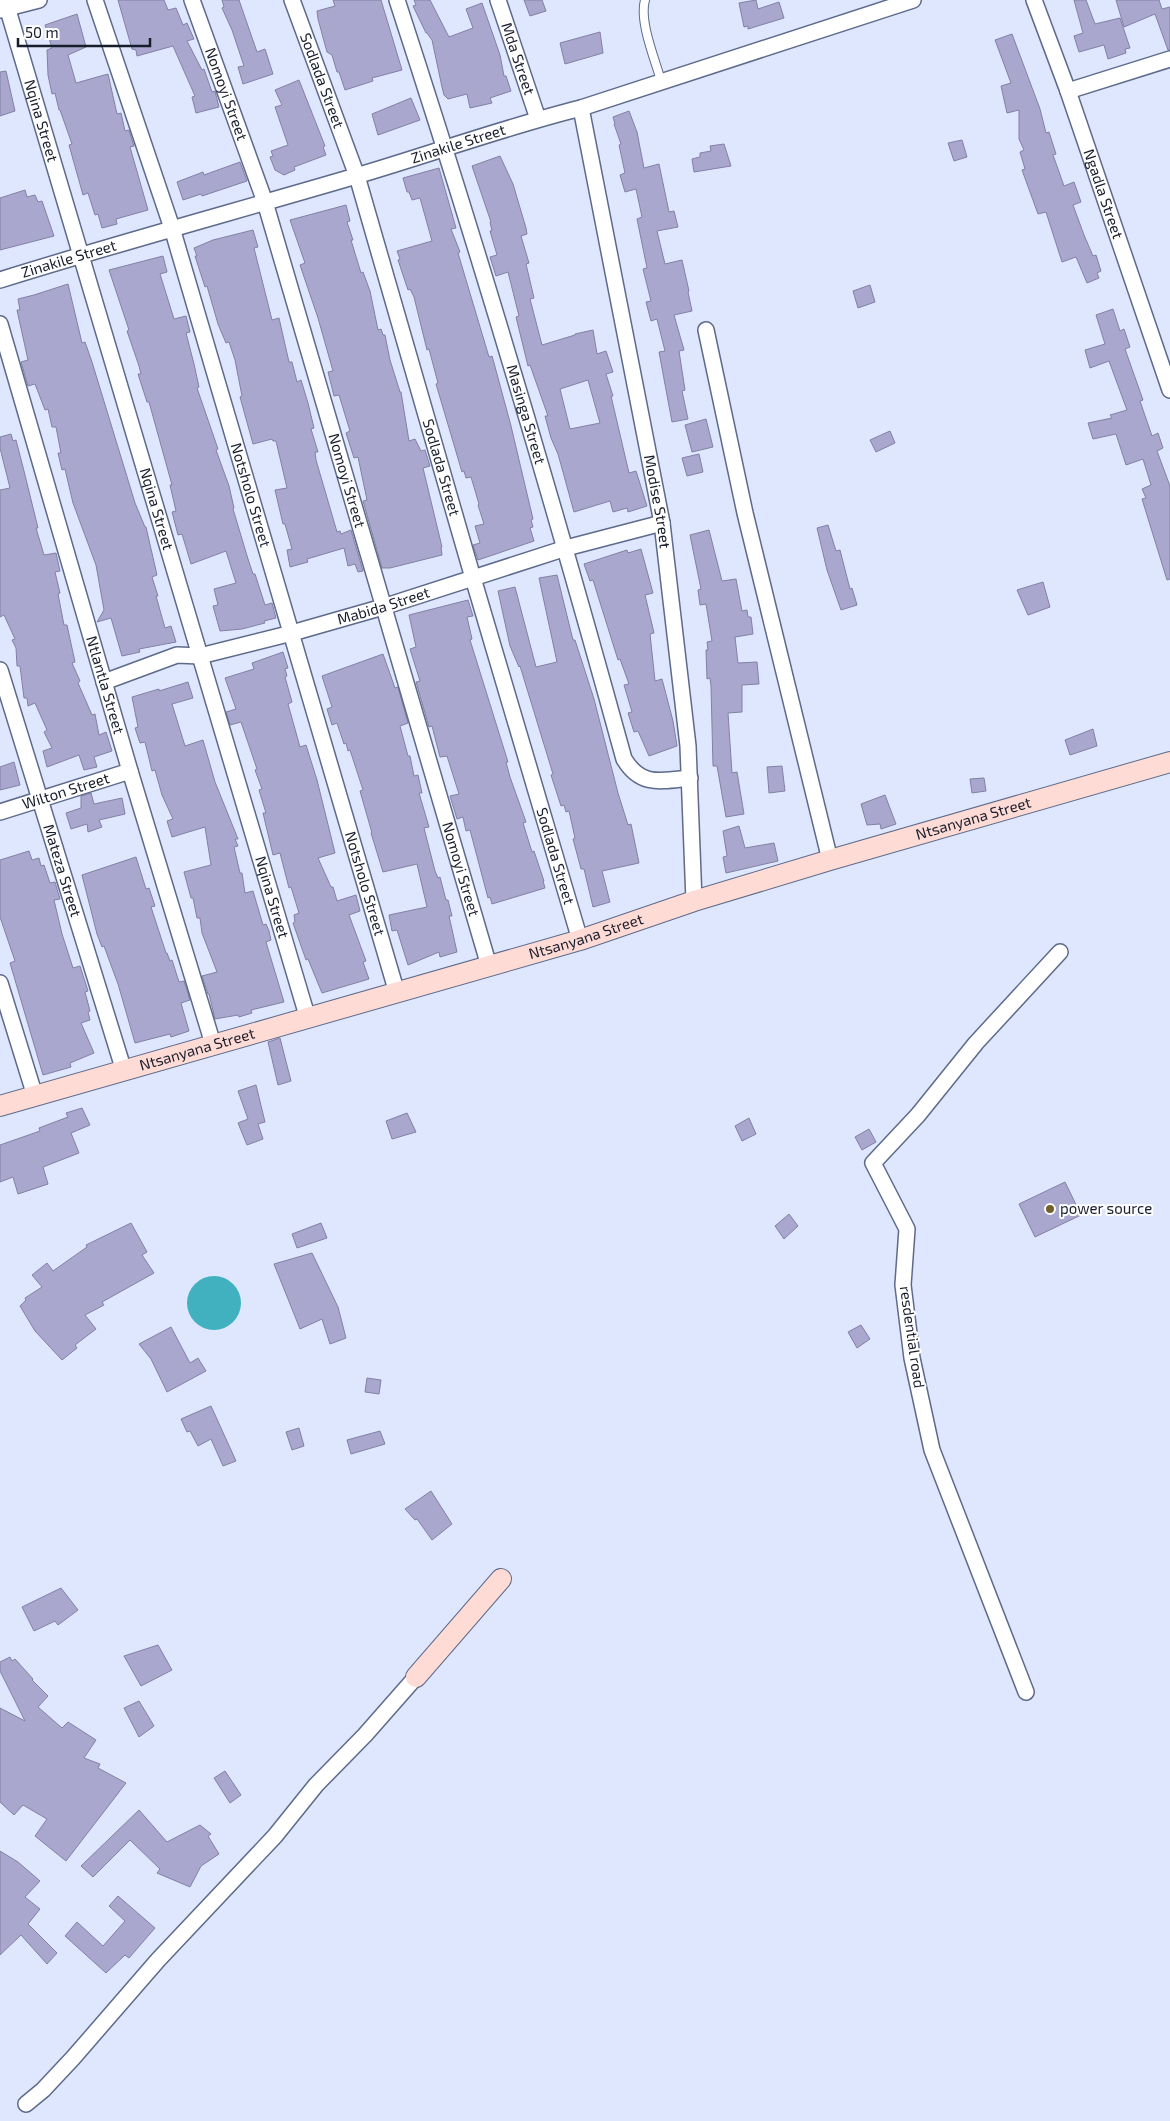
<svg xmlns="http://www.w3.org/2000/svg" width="1170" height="2121" font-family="'Exo 2',sans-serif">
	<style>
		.water { fill: #41b1c0 }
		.building { fill: #a9a7cd; stroke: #8380a5; fill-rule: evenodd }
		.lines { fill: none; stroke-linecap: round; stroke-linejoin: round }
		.lane-casing { stroke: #5d6a8b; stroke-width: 10 }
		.street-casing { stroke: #5d6a8b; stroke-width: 18 }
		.secondary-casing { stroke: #5d6a8b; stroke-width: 22 }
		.lane { stroke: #fff; stroke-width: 8 }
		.street { stroke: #fff; stroke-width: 15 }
		.secondary { stroke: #ffdbd6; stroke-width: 20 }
		.poi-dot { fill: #73602e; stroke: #fff; stroke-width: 2 }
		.labels { text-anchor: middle; stroke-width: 4; stroke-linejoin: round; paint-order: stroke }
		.street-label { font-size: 15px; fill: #181d2b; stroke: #fff }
		.poi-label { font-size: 15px; fill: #181d2b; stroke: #fff; text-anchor: start }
	</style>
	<rect width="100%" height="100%" fill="#dee7fe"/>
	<path class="water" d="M187 1303a27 27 0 1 1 54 0a27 27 0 1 1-54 0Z"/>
	<path class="building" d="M118,0h46l4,10 8,-2 7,17 4,-2 7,16 -7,2 15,29 2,-1 8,23 3,-1 4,16 -23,6 -4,-16 3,-1 -22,-50 -36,10 -1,-6 -4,-1z
		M222,0h17l18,52 8,-3 8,25 -30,10 -5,-17 6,-1 -12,-36 -10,-22 2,-1z
		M333,0h48l21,70 -30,8 1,3 -28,9 -6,-18h-2l-5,-17 -5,-3 -9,-33 -1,-8 18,-5z
		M414,0h16l19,37 24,-9 -7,-19 16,-6 18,52 4,21h2l5,15 -21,7 2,5 -22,5 -3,-14 -19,5 -4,-4 -2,-8 -10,-47 -5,-7h-1l-13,-27 3,-1z
		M524,0h18l4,11 -16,5z
		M756,0l2,9 21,-7 5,16 -36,11v-3l-4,1 -5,-24z
		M1074,0h12l9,24 25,-6 10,30 -5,1 1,4 -18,6 -4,-14 -25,7 -5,-16 9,-3z
		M1116,0h43l3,9 8,-2v43h-2l-13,-36 -31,13z
		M77,14l9,33 -18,8 8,28 32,-9 9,40 4,-1 4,18 4,-1 5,16 -4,1 18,63 -32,9 1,5 -15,4 -4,-14 -3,1 -7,-22 -5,2 -14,-50 3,-1 -12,-34h-1l-4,-17 -3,1 -4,-19 -1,-25 5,-2 -7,-23z
		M600,32l3,21 -38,11 -5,-21z
		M1012,34l28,75 6,24 3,-1 7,22 -3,1 11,31 10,-4 7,20 -8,3 11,30 9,21 3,-1 5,16 -4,2 2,5 -12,5 -11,-26 -14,5 -16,-50 -8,2 -16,-44 3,-1 -5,-17 4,-2 -5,-11v-29l-12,3 -6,-27 10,-3 -16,-43z
		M6,71l9,40 -15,5v-44z
		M299,80l26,66 -2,1 3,8 -32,12 1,3 -11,5 -9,-5 -5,-13 3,-1 -2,-5 17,-6 -13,-38 7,-2 -7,-15z
		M411,98l9,22 -42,15 -6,-21z
		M629,111l8,21 7,36 15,-4 10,48 5,-1 4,16 -21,4 8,33 17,-4 7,31 -1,1 4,19 -18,4 10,35 -5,1 6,39 -3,1 6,28 -16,3 -13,-70 6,-1 -8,-32 -6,2 -5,-19 5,-1 -8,-32 4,-1 -10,-49 5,-2 -6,-28 -11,3 -5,-17 5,-2 -6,-28 2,-1 -7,-20h1l-2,-7z
		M962,140l5,17 -13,4 -6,-18z
		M724,144l7,22 -37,6 -2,-13 8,-2v-4l11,-2 -1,-5z
		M500,156l13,28 13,44 1,6 -6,2 8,27 -3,1 8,34 -4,1 12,46 33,-10v-1l18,-4 4,24 9,-3 7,21 -7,2 7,22h-2l18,77 7,-2 11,35 -19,6 -1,-4 -14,4 -3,-11 -36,11 -16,-58 -7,-16 -6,-22h3l-18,-51 -2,1 -12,-49 3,-1 -11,-44 -12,4 -6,-19 7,-2 -7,-24h2l-2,-9h1l-19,-56zM588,380l12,43 -30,6 -10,-40z
		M240,162l7,19 -45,15 -1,-2 -18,6 -6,-18 26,-10 1,3z
		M439,168l17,60 -5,1 9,23 -2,1 31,104 3,-1 2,7 17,63 22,93 -2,1 2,7 -3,1 4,13 -56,19 -5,-15 7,-2 -5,-17 9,-2 -6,-19 1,-1 -8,-27 -5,1 -2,-7 -2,1 -26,-88 2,-1 -9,-34 -2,1 -13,-53 -4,-8 -2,1 -10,-30 2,-1 -3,-8 35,-10 -12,-43 -8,2 -3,-8h-2l-4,-14z
		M25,190l2,7 8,-2 3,7 4,-1 12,35 -54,14v-52z
		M346,205l4,16 -3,1 6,18h-2l10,33 2,-1 7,19 8,39 3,-1 2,6h2l5,25 10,32h1l8,49 6,-2 6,12 4,-1 5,16 -7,2 19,79h-1l1,8 -52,13h-8l-19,-67 4,-1 -9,-43 -4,1 -8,-25 4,-2 -11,-36 -5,1 -6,-24 5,-1 -15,-53 -18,-53 5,-2 -15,-43z
		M253,230l5,17 -4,1 18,72 7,-2 10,44h3l5,20 4,-2 7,23 6,25 -3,1 7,23h-3l1,8 21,72 3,-1 1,3 10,-4 12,41 -5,1 -3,-8 -7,2 -4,-18 -37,11 1,3 -18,5 -3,-17 5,-1 -7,-25h-2l-8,-34 12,-2 -11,-47h-3l-1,-2 -19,5 -13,-47 2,-1 -7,-36 -6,-18 -3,1 -8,-19 -11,-38 -2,1 -10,-31h2l-3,-8 19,-8z
		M163,256l4,16 -7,2 14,45 12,-3 4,16 -4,1 8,31 5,23 -2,1 21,61 -2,1 13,36 5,22 -1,1 15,50 5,15h2l10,31 7,-2 4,15 -12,3 1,2 -23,6 -22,2 -7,-25 5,-1 -4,-16 22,-6 -10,-32 -35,13 -9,-30 -4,1 -6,-23 4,-1 -6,-26h2l-23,-83h-2l-9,-28h3l-2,-8 -12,-35 2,-1 -20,-60z
		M68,284l14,59 3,-1 7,20 43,141 10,24h1l11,48 -5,2 6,19h-2l9,32 6,-2 5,16 -37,7 1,3 -18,4 -11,-38 -14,4 7,-12 -8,-45 -23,-62 -8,-34 -3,1 -4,-17h3l-5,-26h-4l-4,-18 -3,1 -10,-26 -7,2 -7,-24 7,-2 -11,-50h3l-2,-11 16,-4z
		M870,285l5,17 -17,6 -5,-17z
		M1113,309l7,22 4,-2 6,18 -5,2 18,51 -3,1 12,35 6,-3 5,15 -6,3 13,35v93l-3,1 -25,-81 4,-1 -4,-9 9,-4 -8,-26 -17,6 -10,-31 -23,5 -5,-16 24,-5 -2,-3 17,-5 -18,-49 -19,7 -5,-18 20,-6 -9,-29z
		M706,419l7,28 -21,5 -7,-27z
		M890,431l5,12 -19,9 -6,-12z
		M11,434l2,7 3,-1 8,31 14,57h-2l8,27 12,-2 4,18 -5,1 5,21 -2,1 6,31h3l8,37 -3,1 8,18 -2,2 14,32 3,-1 4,21 7,-3 6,19 -18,6 3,10 -13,3 -5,-15 -32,12 -4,-16 9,-3 -8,-16 3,-2 -12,-27 -7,3 -1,-8h-3l-4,-32h-3l-1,-18 -4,-8 3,-1 -11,-24 -4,2v-127l10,-2 -10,-40v-11z
		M699,454l4,18 -16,4 -5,-18z
		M828,525l8,26 4,-1 10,39 2,-1 5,17 -16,5 -14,-40 -10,-42z
		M709,530l13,51 14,-2 6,32 5,-1 1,7h3l2,17 -18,3 3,26 19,-1 2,22 -17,1v27l-14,1 4,60 5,-1 7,42 -18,3 -9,-51h-4l-2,-80 -1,-8 -3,1 -1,-29h2l-1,-8 5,-1 -6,-37 -6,1 -2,-15 3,-1 -11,-54z
		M641,549l12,44 -8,2 9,38 -4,1 5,47 7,-2 11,42 4,25 -28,10 -11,-25 -4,1 -6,-19 4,-1 -8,-27 5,-1 -9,-25 -2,1 -25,-80 -3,1 -6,-17 43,-14 1,3z
		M557,575l16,65h2l19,59 24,94 10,32 3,-1 8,39 -37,8 8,31 -17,5 -9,-38h-3l-8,-30 2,-1 -6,-27 -3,1 -2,-7 -3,1 -10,-31 2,-1 -33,-108 -1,1 -9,-21 -12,-55 17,-4 21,80 21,-5 -18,-84z
		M1043,582l7,25 -22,8 -11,-25z
		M468,600l5,16 -6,1 5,22 -2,1 38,122h-2l4,15 16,45 -3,1 9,29 2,-1 10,30h-1l2,7 -53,16 -2,-7 -2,1 -18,-68 -4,1 -3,-14 -6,2 -7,-23 9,-2 -12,-38 -7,1 -8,-31 -3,1 -13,-45 4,-1 -10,-32 6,-2 -7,-32z
		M283,652l5,16 -3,1 2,7 -2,1 7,25 -4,2 12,43 6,-2 11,35 18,73 -17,5 13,29h2l4,14 19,-6 4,16 -11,4 17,46 -3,1 6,17 -47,14 -14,-34 -2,1 -13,-37 2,-1 -1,-7 5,-2 -8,-26 -2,1 -9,-35 -7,2 -10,-42h3l-7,-23 3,-1 -7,-19 2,-1 -16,-47 -11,3 -4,-13 10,-3 -11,-31 29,-9 -2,-6z
		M383,654l12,34 3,-1 10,36 -8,3 8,30h2l4,20 4,-1 4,18h-3l10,34 -5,1 11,43 3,7 2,-1 6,23h2l4,16h-3l8,36 -17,5 -1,-5 -31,13 -11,-35 -5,1 -3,-16 38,-8 -10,-43 -34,8 -12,-39h1l-12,-42 3,-1 -13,-40 -2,1 -2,-8 -2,1 -7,-21 -5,2 -5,-16 5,-2 -10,-31z
		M188,682l5,16 -21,6 13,42 18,-6 12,42 23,57h-3l3,7 -4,1 6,26h2l3,20 8,-2 10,34 3,-1 3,7 2,9 -5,2 18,60 -33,8 1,3 -13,4 -1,-2 -23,4 -6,-25h-1l-6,-18 15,-4 -15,-39 -2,-15h-3l-4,-20h-2l-7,-26 27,-7 -6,-38 -33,10 -5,-16 6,-2 -11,-24 -7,-25 -3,1 -7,-29 -5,1 -5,-15 3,-1 -6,-30 27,-8v2z
		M1093,729l4,17 -27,9 -5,-15z
		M14,762l6,23 -20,5v-23z
		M782,766l3,25 -16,2 -2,-26z
		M984,778l2,13 -14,2 -2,-14z
		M91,793l3,11 28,-6 3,16 -26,6 3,7 -14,5 -1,-8 -16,5 -5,-16 15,-5v-12z
		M885,795l11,29 -15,5 -1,-5 -13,1 -6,-21z
		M739,826l6,22 29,-5 4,18 -52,12 -3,-16 4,-1 -4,-25z
		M29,851l3,9 7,-2 2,8 3,-1 6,18 5,-1 5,17 -6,1 8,34 11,34 7,-2 8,25 -3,1 5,19 -2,1 2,8 -9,3 13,30 -24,10 1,4 -28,8 -33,-112 5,-2 -15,-44v-57z
		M136,857l10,32 3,-1 6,18 -4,1 15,46h1l3,8 2,-1 7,22 5,-1 6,19 -9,3 8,28 -18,6 -1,-3 -35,9 -17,-59 -14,-38 -2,1 -5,-13 -15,-59z
		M280,1038l11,43 -13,4 -10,-43z
		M256,1085l9,37 -7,2 5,15 -16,6 -9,-22 10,-4 -10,-28z
		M82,1108l8,17 -19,8 8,20 -36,14 5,17 -30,10 -5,-17 -13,5v-37l40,-14 -1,-3 29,-11 -2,-4z
		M407,1113l9,19 -24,7 -6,-18z
		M749,1118l7,16 -14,7 -7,-15z
		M869,1129l7,13 -14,8 -7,-13z
		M1065,1182l16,33 -46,22 -16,-33z
		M789,1214l9,12 -14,13 -9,-13z
		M131,1223l16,29 -5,3 12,18 -52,29 2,3 -19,10 11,14 -21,16 2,3 -15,12 -27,-29 -15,-25 6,-6 -1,-2 17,-11 -10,-12 15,-12 6,8 34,-24 -1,-2z
		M321,1223l6,15 -30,10 -5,-14z
		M312,1253l26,54 8,31 -16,6 -8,-25 -22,10 -26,-65z
		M861,1325l9,14 -13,9 -9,-16z
		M171,1327l19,36 8,-5 8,13 -39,21 -16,-33 -12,-15z
		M367,1378l14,2 -2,14 -14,-2z
		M211,1406l25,55 -13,5 -12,-27 -13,7 -8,-15 -3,1 -6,-13z
		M299,1428l5,18 -12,4 -6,-18z
		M380,1431l5,13 -34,10 -4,-14z
		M431,1491l21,33 -20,16 -15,-21 -2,1 -10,-11z
		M61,1588l17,22 -20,15 -3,-4 -21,10 -12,-24z
		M158,1645l14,25 -31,16 -17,-30z
		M10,1657l2,4 3,-2 18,20 -1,1 16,16 -10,11 24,21 6,-6 28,18 -12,18 16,6 -2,4 28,15 -60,78 -31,-25 12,-17 -24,-14 -9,10 -14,-13v-94l25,13 -25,-50v-9z
		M139,1701l15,25 -15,11 -15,-29z
		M225,1771l16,24 -11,8 -16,-25z
		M139,1810l28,32 33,-17 11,9 -3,2 11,18 -18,12 -11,21 -33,-14 3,-4 -30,-29 -37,37 -12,-11z
		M0,1851l18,11 22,19 -15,16 15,12 -12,15 29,29 -10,11 -26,-29 -21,20z
		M118,1896l37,32 -26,30 -4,-3 -19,18 -41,-37 12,-14 26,24 22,-25 -16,-15z"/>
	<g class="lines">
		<g class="lane-casing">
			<path id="lane" d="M645,0c-6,22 10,59 16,81"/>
		</g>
		<g class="street-casing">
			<g id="street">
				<path id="s1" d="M5,0l303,1019"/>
				<path id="s2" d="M95,0l77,228 225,765"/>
				<path id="s3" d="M192,0l73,202 224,764"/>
				<path id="s4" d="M292,0l65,176 116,402 107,362"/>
				<path id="s5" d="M397,0c82,251 157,504 227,759 17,28 37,22 66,19"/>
				<path id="s6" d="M498,0l40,119"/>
				<path id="s7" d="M1034,0l34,91 102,299"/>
				<path d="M0,10l39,-10"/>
				<path d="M1068,91l102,-32"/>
				<path id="s8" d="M581,108l81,415 26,223 6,155"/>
				<path id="s9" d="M0,280c118,-37 237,-69 356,-104 75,-22 149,-49 225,-68l332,-108"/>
				<path id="s10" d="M0,324l130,447 83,273"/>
				<path d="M706,330l39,183 85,347"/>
				<path id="s11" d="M0,670l124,401"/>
				<path id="s12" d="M104,682l73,-27 23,1 92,-23 91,-26 183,-59 96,-25"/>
				<path id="s13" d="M0,812l130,-41"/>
				<path d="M0,983l35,113"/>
				<path d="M1026,1692l-94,-242 -20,-92 -9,-73 4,-56 -34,-66 45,-48 58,-72 84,-91"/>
				<path d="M26,2104l17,-14 30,-32 85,-98 117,-124 41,-51 49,-50 51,-58"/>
			</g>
		</g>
		<g class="secondary-casing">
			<g id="secondary">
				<path id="s14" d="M0,1106l580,-166 114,-39 136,-41 340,-98"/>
				<path d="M416,1677l85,-98"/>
			</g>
		</g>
		<use href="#lane" class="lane"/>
		<use href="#street" class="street"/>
		<use href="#secondary" class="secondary"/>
	</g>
	<circle class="poi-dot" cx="1050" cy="1209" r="5"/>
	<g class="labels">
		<g class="street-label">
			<text dy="5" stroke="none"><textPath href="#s6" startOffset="62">Mda Street</textPath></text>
			<text dy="5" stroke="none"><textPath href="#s4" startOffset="86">Sodlada Street</textPath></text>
			<text dy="5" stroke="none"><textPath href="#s3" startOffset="100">Nomoyi Street</textPath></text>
			<text dy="5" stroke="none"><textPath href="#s1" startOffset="126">Nqina Street</textPath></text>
			<text dy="5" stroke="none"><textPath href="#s9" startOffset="478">Zinakile Street</textPath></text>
			<text dy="5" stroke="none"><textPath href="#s7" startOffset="206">Ngadla Street</textPath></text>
			<text dy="5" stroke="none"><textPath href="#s9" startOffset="72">Zinakile Street</textPath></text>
			<text dy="5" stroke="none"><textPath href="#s5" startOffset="434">Masinga Street</textPath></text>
			<text dy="5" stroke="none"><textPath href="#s4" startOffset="491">Sodlada Street</textPath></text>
			<text dy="5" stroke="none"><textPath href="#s3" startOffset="505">Nomoyi Street</textPath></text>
			<text dy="5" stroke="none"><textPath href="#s2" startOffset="519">Notsholo Street</textPath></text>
			<text dy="5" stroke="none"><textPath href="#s8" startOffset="401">Modise Street</textPath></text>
			<text dy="5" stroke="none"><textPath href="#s1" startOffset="531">Nqina Street</textPath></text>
			<text dy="5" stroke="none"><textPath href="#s12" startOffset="291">Mabida Street</textPath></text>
			<text dy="5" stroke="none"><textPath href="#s10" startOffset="376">Ntlantla Street</textPath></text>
			<text dy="5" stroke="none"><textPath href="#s13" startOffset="69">Wilton Street</textPath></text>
			<text dy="5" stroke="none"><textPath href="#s14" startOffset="1015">Ntsanyana Street</textPath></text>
			<text dy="5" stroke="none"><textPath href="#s4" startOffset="896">Sodlada Street</textPath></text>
			<text dy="5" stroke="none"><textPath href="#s3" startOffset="910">Nomoyi Street</textPath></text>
			<text dy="5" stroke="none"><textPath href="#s11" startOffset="210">Mateza Street</textPath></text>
			<text dy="5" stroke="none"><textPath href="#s2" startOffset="924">Notsholo Street</textPath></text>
			<text dy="5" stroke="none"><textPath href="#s1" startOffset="936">Nqina Street</textPath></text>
			<text dy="5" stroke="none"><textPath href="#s14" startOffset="610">Ntsanyana Street</textPath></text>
			<text dy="5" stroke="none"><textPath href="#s14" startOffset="205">Ntsanyana Street</textPath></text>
			<text transform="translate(912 1337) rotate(82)" y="5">resdential road</text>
		</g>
		<g class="poi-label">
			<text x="1060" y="1214">power source</text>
		</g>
	</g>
	<path d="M18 38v8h132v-8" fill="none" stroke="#181d2b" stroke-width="2.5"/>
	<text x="25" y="38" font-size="15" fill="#181d2b" stroke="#ffffff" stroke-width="4" paint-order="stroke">50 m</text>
</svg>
